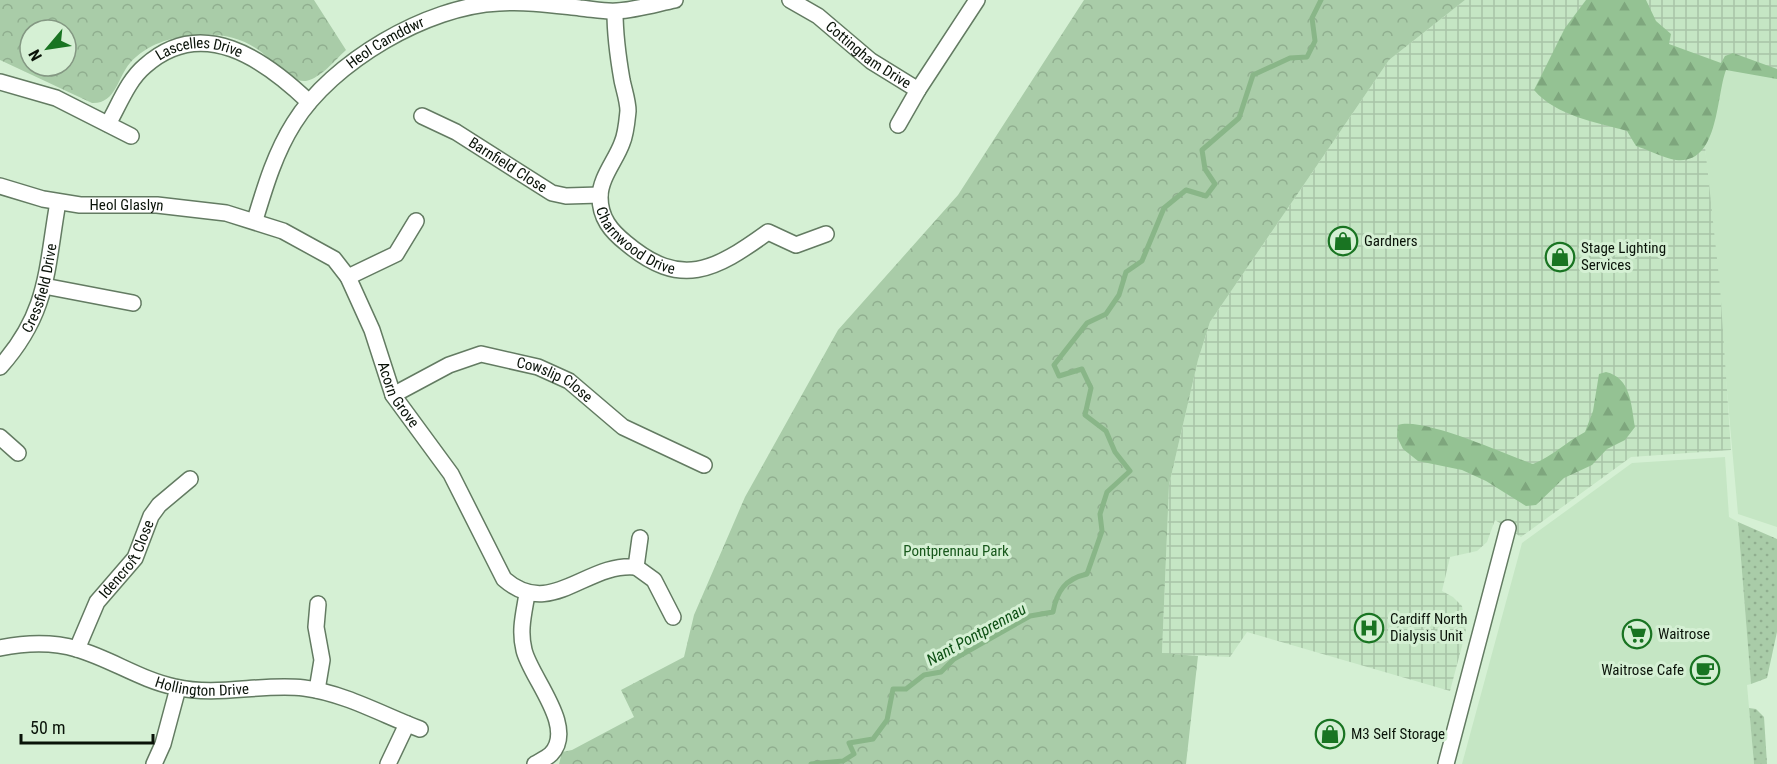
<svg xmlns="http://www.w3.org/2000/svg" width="1777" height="764" font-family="'Roboto Condensed',sans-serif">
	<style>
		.built { fill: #c5e6c4 }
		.industrial { fill: url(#industrial-grid) }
		.grass { fill: url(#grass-dots) }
		.forest { fill: url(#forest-firs) }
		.park { fill: url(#park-crowns); fill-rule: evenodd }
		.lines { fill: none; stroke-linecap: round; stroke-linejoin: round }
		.stream { stroke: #89b688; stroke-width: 5 }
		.street-casing { stroke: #637b62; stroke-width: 18 }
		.street { stroke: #fff; stroke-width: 15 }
		.labels { text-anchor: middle; stroke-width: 6; stroke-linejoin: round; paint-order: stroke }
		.street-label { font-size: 15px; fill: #0a1309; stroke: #d5f0d4 }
		.poi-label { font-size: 15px; fill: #0a1309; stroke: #d5f0d4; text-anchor: start }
		.park-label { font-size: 15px; fill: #18581c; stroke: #d5f0d4 }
		.water-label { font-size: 16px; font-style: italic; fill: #0d5014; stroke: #d5f0d4 }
	</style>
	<defs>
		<pattern id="industrial-grid" width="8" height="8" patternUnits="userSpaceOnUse" patternTransform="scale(1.5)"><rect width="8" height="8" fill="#c5e6c4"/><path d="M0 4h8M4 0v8" fill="none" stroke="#a8c4a7"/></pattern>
		<pattern id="grass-dots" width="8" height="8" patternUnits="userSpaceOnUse" patternTransform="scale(1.5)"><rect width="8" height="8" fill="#a9cca8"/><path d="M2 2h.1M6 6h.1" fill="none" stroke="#90ae8f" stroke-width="1.8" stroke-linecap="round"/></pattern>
		<pattern id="forest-firs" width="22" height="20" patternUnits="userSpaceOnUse" patternTransform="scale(1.5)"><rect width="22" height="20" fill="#94c293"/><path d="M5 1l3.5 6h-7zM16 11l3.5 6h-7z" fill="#7ea67d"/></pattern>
		<pattern id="park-crowns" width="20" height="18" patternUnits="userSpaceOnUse" patternTransform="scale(1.5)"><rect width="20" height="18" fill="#a9cca8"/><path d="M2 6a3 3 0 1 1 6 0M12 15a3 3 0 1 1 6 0" fill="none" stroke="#90ae8f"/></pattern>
	</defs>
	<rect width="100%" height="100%" fill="#d5f0d4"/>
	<path class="built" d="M1722,67l55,11v449l-39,-13 -33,-368z
		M1725,457l4,60 9,5 13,162 -4,1 7,79h-292l60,-221 110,-80z"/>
	<path class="industrial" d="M1465,0h124l116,146 15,141 11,163 -100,7 -110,80 -26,-17 -8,22 -10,9 -27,6 -8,34 11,6 9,9 4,25 -16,60 -203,-59 -17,25 -68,-3 7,-169 29,-125 12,-38 179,-262z
		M1621,0h156v78l-111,-29z"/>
	<path class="grass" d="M1738,522l39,17v93l-10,46 -16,6z
		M1749,708l7,1 8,8 3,47h-13z"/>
	<path class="forest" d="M1586,0h60l10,21 15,13 -2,10 52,19 4,-7 8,-3 44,16v10l-51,-9c-10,26 -7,95 -50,90 -13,-2 -27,-10 -40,-14l-9,-15c-31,-9 -71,-15 -93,-41l31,-62z
		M1606,372c25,6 25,32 29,55l-10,13 -18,9 -15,16 -28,13 -28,27 -10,1 -40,-25 -24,-11 -44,-9 -15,-12 -6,-12 1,-12c24,-9 109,30 135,39 20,-8 33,-22 52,-32l8,-21 6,-37z"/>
	<path class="park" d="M0,0h314l32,50c-11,10 -25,28 -40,31 -17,2 -35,-23 -49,-32 -17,-12 -40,-16 -61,-14 -25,2 -49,9 -66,28 -13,15 -14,41 -38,40l-92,-43zM30,30h36v36h-36z
		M1084,0h381l-76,60 -179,262 -12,38 -29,125 -7,168 36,3 -12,108h-627l3,-12 10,-2 62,-33 -13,-27 63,-33 10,-42 51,-118 93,-167 120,-135z"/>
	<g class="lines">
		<path class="stream" d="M811,764l32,-3 11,-7 -5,-11 24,-4 14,-19 6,-31h13l18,-14 17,-3 13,-13 76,-43 23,-4c4,-21 12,-33 34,-38l15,-43 -2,-17 7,-22 23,-21 -15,-19 -9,-21 -21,-16 6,-27 -9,-19 -23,7 -5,-11 33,-42 19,-9 13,-19 7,-23 16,-11 22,-53 22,-18 20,6 9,-12 -10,-15 -3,-19 37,-32 14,-43 37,-17 17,-1 8,-16 -3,-23 9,-18"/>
		<g class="street-casing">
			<g id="street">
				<path id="s1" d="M790,0l28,16 53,45 47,29 59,-90"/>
				<path id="s2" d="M615,12c0,23 3,45 7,68 2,10 6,21 6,31 -1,10 -2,23 -6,32 -6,17 -22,35 -22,54 0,21 11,34 26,46 55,46 88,28 142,-11l28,13 30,-11"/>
				<path d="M0,82l56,16 75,38"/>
				<path id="s3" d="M422,116l34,16 96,61 14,3 34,-1"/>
				<path id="s4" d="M108,124c11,-19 20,-44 37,-58 57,-51 119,-7 164,36"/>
				<path d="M898,125l20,-35"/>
				<path id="s5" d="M0,186l43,13 37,6h77l69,8 57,18 51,28 14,18 24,53 21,65 58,79 53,105c47,41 82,-17 132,-12l4,-29"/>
				<path id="s6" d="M255,220c10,-33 20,-67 39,-97 38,-61 133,-117 205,-120 27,-2 54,2 81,5 12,1 25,4 37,3 19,-1 39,-7 58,-11"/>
				<path d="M348,277l48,-23 20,-33"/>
				<path d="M44,286l89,17"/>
				<path id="s7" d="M0,367c49,-55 46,-97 58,-165"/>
				<path id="s8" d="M393,395l56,-30 32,-11 57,13 31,14 54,46 81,38"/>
				<path d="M0,437l18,16"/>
				<path d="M636,567l18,13 19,37"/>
				<path d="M527,594c-3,19 -8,36 -3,56 6,27 53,77 27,104 -4,4 -11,7 -16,10"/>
				<path id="s9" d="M0,648c25,-5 53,-6 77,1 34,10 64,31 98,38 43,10 86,-4 129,1 40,5 79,27 116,41"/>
				<path id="s10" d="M77,649l20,-47 38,-44 16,-42 8,-11 31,-26"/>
				<path d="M317,690l5,-30 -6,-33 2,-23"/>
				<path d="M154,764l9,-20 15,-56"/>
				<path d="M388,764l19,-40"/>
				<path d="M1446,764l62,-236"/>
			</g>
		</g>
		<use href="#street" class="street"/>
	</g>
	<defs>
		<g id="shop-ring" transform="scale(1.5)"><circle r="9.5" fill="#d5f0d4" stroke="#197422" stroke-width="1.5"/><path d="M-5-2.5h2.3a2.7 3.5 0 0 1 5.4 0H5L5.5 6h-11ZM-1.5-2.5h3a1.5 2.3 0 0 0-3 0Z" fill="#197422"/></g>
		<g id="hospital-ring" transform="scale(1.5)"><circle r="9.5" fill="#d5f0d4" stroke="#197422" stroke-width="1.5"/><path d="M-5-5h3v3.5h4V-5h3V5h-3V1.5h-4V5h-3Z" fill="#197422"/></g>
		<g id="supermarket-ring" transform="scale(1.5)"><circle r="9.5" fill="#d5f0d4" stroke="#197422" stroke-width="1.5"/><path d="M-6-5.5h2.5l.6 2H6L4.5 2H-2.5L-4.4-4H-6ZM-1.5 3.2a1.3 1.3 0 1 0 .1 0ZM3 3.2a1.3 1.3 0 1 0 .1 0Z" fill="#197422"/></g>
		<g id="cafe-ring" transform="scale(1.5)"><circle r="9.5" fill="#d5f0d4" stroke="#197422" stroke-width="1.5"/><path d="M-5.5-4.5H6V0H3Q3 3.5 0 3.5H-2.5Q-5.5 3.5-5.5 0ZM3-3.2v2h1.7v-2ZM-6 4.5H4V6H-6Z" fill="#197422"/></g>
	</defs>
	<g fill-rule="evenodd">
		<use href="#shop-ring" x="1343" y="241"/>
		<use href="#shop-ring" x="1560" y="257"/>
		<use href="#hospital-ring" x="1369" y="628"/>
		<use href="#supermarket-ring" x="1637" y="634"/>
		<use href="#cafe-ring" x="1705" y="670"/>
		<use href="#shop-ring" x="1330" y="734"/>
	</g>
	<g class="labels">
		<g class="street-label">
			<text dy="5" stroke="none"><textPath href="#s6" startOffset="228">Heol Camddwr</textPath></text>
			<text dy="5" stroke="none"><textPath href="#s1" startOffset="96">Cottingham Drive</textPath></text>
			<text dy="5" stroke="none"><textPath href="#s4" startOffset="129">Lascelles Drive</textPath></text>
			<text dy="5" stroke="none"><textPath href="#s3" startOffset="99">Barnfield Close</textPath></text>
			<text dy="5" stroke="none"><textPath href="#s5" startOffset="129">Heol Glaslyn</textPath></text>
			<text dy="5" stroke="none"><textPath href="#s2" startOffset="252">Charnwood Drive</textPath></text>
			<text dy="5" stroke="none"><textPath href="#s7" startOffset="90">Cressfield Drive</textPath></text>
			<text dy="5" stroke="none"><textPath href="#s8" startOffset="176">Cowslip Close</textPath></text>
			<text dy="5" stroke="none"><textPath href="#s5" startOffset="498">Acorn Grove</textPath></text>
			<text dy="5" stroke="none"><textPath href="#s10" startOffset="104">Idencroft Close</textPath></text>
			<text dy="5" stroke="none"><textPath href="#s9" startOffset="210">Hollington Drive</textPath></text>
		</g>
		<g class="poi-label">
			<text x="1364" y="246">Gardners</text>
			<text x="1581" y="253">Stage Lighting<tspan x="1581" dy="17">Services</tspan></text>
			<text x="1390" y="624">Cardiff North<tspan x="1390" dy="17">Dialysis Unit</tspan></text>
			<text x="1658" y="639">Waitrose</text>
			<text x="1684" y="675" text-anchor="end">Waitrose Cafe</text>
			<text x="1351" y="739">M3 Self Storage</text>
		</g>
		<g class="park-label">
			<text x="956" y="556">Pontprennau Park</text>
		</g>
		<g class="water-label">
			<text transform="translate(976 634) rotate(-29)" y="6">Nant Pontprennau</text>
		</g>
	</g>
	<g transform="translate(48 48) rotate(241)"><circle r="28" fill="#d5f0d4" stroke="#849883" stroke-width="1.5"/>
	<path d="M0-4.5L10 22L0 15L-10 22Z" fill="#197422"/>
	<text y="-9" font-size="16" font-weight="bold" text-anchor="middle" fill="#0a1309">N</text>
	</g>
	<path d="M21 734v9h132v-9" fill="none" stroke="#0a1309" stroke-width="3"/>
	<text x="30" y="734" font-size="18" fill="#0a1309" stroke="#d5f0d4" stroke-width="4.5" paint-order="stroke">50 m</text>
</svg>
